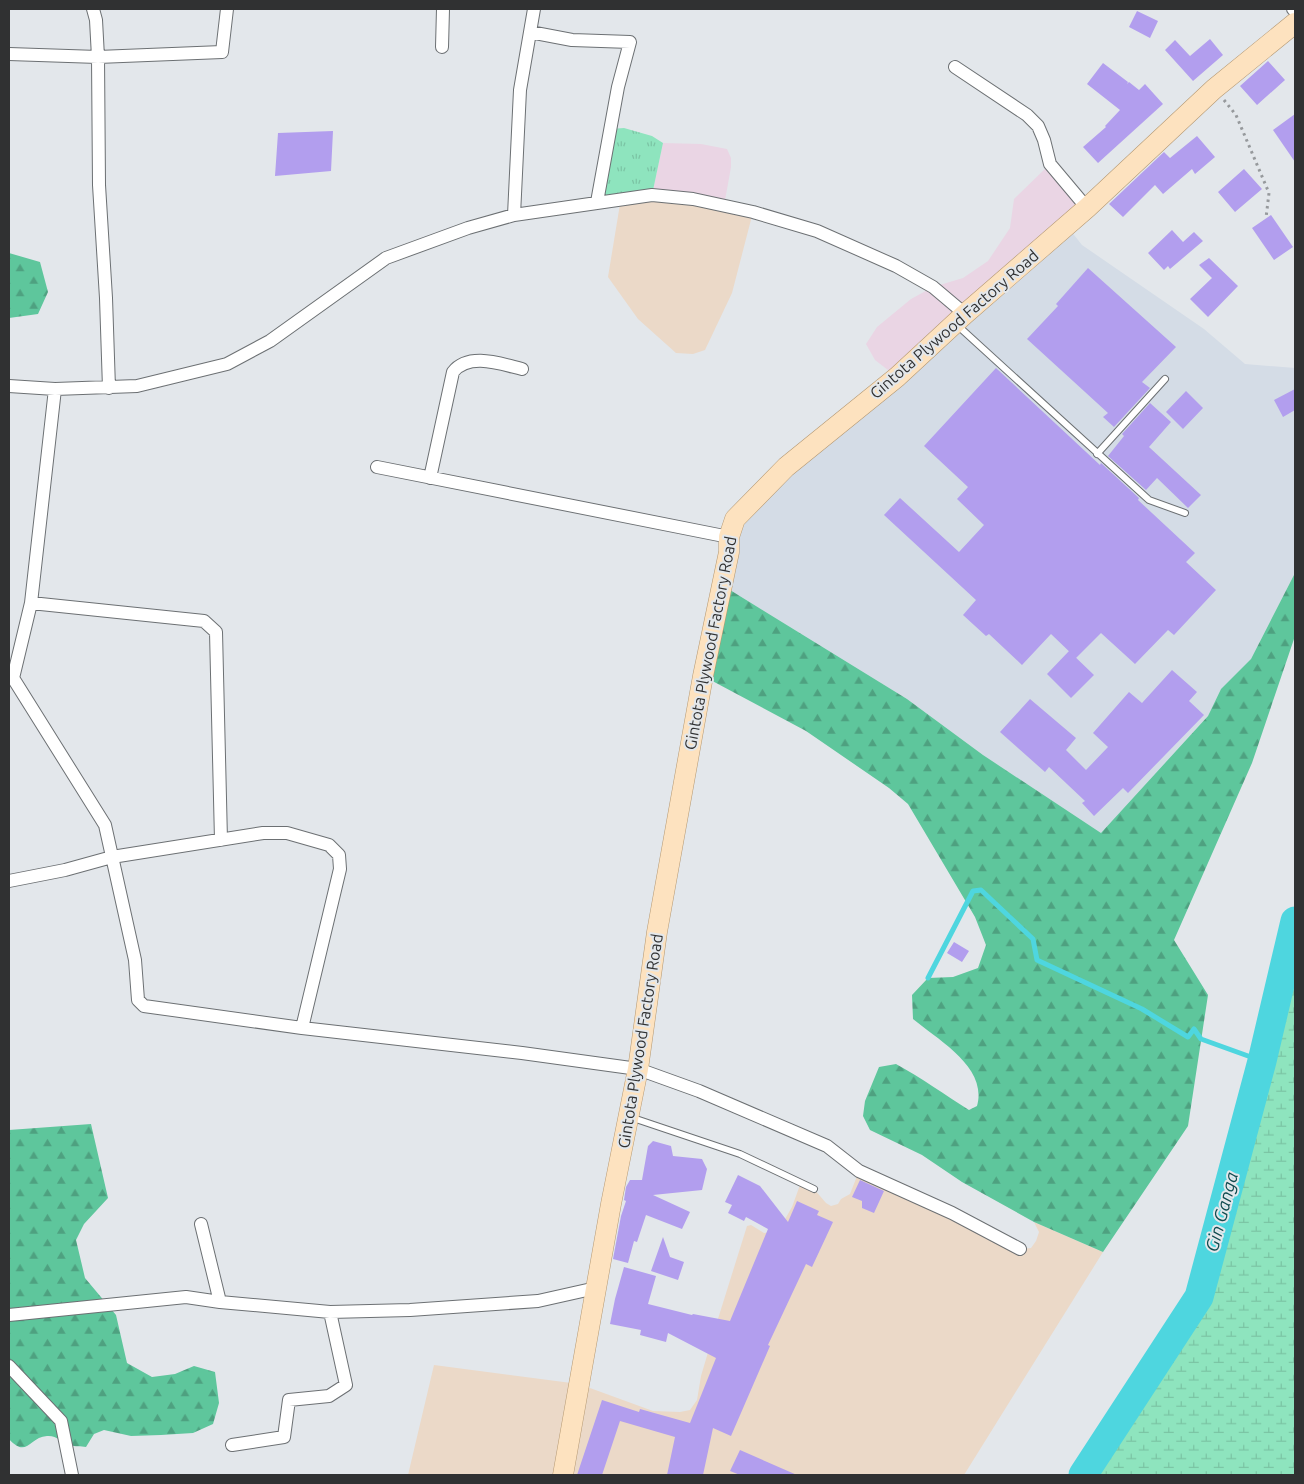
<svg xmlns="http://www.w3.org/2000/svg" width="1304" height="1484" font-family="Ubuntu,sans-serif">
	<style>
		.commercial { fill: #ead5e4 }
		.built { fill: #d4dce6 }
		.education { fill: #ebd9c8 }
		.grass { fill: url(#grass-tufts) }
		.forest { fill: url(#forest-firs) }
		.wetland { fill: url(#wetland-marsh) }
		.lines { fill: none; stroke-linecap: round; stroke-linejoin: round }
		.stream { stroke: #4ed6df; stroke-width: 5 }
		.river { stroke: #4ed6df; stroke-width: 29 }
		.building { fill: #b29eee }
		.service-casing { stroke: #6c7073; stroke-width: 8 }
		.minor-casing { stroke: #6c7073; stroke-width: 14 }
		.primary-casing { stroke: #b49872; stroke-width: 21 }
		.path { stroke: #96999c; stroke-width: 3; stroke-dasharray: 2.5 4; stroke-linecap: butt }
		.service { stroke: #fff; stroke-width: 6 }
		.minor { stroke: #fff; stroke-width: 12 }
		.primary { stroke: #fde2bf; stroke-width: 20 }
		.labels { text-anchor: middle; stroke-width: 4; stroke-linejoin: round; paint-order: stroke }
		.street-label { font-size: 16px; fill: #303132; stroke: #e3e7eb }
		.water-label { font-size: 18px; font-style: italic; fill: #0f4b4f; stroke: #e3e7eb }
	</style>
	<defs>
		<pattern id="grass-tufts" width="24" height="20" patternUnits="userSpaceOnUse" patternTransform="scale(1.25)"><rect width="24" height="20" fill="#8ee4be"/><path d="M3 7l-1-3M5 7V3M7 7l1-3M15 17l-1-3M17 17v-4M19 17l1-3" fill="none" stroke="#7bc4a4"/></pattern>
		<pattern id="forest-firs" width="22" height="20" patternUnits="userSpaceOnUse" patternTransform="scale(1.25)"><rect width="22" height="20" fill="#5ec69c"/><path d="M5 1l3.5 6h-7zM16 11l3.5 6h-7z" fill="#4ea180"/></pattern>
		<pattern id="wetland-marsh" width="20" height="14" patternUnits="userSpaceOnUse" patternTransform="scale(1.25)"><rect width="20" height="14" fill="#8ee4be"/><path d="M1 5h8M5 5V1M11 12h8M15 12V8" fill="none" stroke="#7bc4a4"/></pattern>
	</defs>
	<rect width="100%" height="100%" fill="#e3e7eb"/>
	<path class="commercial" d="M663,143l38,1 26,5 4,9v9l-7,39 -72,-11z
		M1050,164l37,44 -190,169 -22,-17 -9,-16 11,-17 34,-28 22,-12 30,-9 25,-17 22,-33 4,-29z"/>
	<path class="built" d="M1067,226l15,19 122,84 41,35 50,4v205l-44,86 -30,30 -13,27 -107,117 -118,-78 -76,-56 -185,-114 13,-66z"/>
	<path class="education" d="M652,195l101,17 -21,81 -27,57 -12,4 -17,-1 -38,-34 -30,-42 13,-79z
		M859,1171l161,78 11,-1 5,-7 3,-9 -5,-10 69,30 -139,223h-556l26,-110 145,19 74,27 27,1 10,-2 7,-10 4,-24 16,-54 30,-96 4,-1 13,8 9,-1 7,-4 12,-21 8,-22 14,4 12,14 5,3 7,-2 3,-5 9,-5z"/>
	<path class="grass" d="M624,128l28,8 11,7 -11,52 -55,7 13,-73z"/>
	<path class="forest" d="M9,253l31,9 8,30 -10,22 -29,4z
		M1295,573v63l-43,127 -78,177 34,55 -20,131 -85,126 -69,-30 -72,-40 -40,-27 -52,-25 -7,-14 2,-15 14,-34 17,-3c26,14 49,31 73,46l8,-4c11,-39 -39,-66 -64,-87l-1,-24 16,-17 25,-1 25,-9 8,-23 -11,-28 -67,-113 -19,-16 -83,-57 -103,-55 19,-91 185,114 76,56 118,78 107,-117 13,-27 30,-30z
		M91,1124l17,74 -24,26 -8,16 9,38 31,37 11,48 25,14 23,-3 19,-8 21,6 4,31 -6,21 -20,9 -32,2 -30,1 -27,-6 -10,4 -8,13c-5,-1 -11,0 -16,-2 -8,-3 -14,-10 -23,-9 -18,1 -20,23 -38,3v-309z"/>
	<path class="wetland" d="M1295,921v554h-212l116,-178 63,-236z"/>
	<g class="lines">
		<path class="stream" d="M928,978l45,-87 8,-1 52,49 4,21 105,49 46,28 6,-8 7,10 61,22"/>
		<path class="river" d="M1083,1475l116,-178 63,-236 33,-140"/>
	</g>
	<path class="building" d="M1137,11l21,10 -8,17 -21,-11z
		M1210,39l13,16 -30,26 -28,-31 10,-10 15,16z
		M1268,61l17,19 -28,25 -17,-19z
		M1103,63l25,19 -1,2 2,-2 10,8 6,-6 18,20 -65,59 -15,-16 23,-20 -1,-1 15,-16 -33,-26z
		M1295,114v48l-22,-32z
		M333,131l-2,40 -56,5 3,-43z
		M1197,136l18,21 -20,17 -3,-5 -29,25 -8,-9 -32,32 -14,-13 55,-52 6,6z
		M1244,169l18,20 -27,23 -17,-20z
		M1271,215l22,32 -19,13 -22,-32z
		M1172,230l11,12 11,-10 9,9 -33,28 -2,-3 -4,4 -16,-17z
		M1209,258l29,28 -30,31 -18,-18 22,-21 -13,-13z
		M1088,268l88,79 -34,35 8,6 -36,39 -11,-10 5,-4 -81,-74 31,-33 -2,-2z
		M996,368l104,97 1,-2 38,35 -1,2 57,53 -9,9 30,28 -42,45 -6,-5 -33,34 -34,-31 -25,25 -25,-24 -29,31 -33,-31 -3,2 -23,-21 13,-15 -92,-85 16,-17 59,54 25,-27 -27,-26 11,-12 -44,-41z
		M1295,389v21l-12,7 -9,-17z
		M1186,391l17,17 -20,21 -17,-17z
		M1150,403l21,19 -22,25 52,48 -13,13 -31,-30 -11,12 -38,-34 16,-20 -2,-2z
		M1069,651l25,24 -23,23 -24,-24z
		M1172,670l25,22 -8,9 15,14 -76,78 -5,-5 -29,28 -12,-13 3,-2 -36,-34 -4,5 -45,-40 30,-33 46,39 -10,12 20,20 22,-23 -15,-14 36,-41 13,11z
		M954,942l15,9 -7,11 -15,-9z
		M653,1141l18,5 2,10 29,3 5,10 -5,21 -49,5 37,17 -8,17 -36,-14 -9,27 -3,-1 -6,22 -15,-4 8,-43 5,-15 -2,-1 2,-13 4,-7h12l6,-34z
		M738,1175l22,11 28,36 9,-21 22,10 -2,4 16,7 -21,45 -6,-3 -38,81 2,1 -39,90 -18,-8 -10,47h-36l8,-38 -55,-16 -18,54h-25l25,-75 37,12 1,-3 50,14 26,-65 -48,-25 -2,9 -26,-7 1,-5 -31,-6 5,-25 9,-32 32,9 -8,28 44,11 1,-1 37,7 38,-92 -22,-12 -2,4 -16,-8 4,-8 -7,-3z
		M860,1180l24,11 -10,22 -12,-5v-7l-10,-4z
		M663,1237l7,20 14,5 -6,18 -27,-9z
		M740,1450l57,25h-57l-10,-4z"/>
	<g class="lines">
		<g class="service-casing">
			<path id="service" d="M957,325l192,175 36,13
				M1097,454l68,-75
				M630,1117l110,37 74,35"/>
		</g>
		<g class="minor-casing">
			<path id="minor" d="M93,9l3,11 2,37 1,128 7,113 3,90
				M1293,9l2,2
				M530,32l42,8 58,2 -12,45 -21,115
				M442,47l1,-38
				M9,54l89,3 124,-5 5,-43
				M955,67l72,48 11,11 6,14 6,24 37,44
				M514,215l6,-125 14,-81
				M9,386l46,3 82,-3 90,-22 43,-23 116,-83 82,-30 46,-13 138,-20 41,4 60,13 64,19 79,35 37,21 32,27
				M55,389l-24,214 -18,75 92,147 30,135 3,40 6,6 158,22 220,25 116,16 61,22 128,55 32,25 93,42 68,36
				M377,467l352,70
				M430,478l23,-106c16,-20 48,-8 69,-3
				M31,603l173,18 12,11 5,208
				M9,881l56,-11 47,-13 151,-24h24l42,12 10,10 1,14 -38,159
				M201,1224l19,78
				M9,1315l177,-18 34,5 110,10 80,-2 128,-9 58,-13
				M9,1366l52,55 11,54
				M232,1445l52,-8 5,-37 40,-4 17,-11 -16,-73"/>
		</g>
		<g class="primary-casing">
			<path id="primary" d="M563,1475l48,-271 27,-135 19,-137 46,-256 26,-124v-15l6,-18 51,-52 111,-90 68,-63 122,-106 127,-119 81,-66"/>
		</g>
		<path class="path" d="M1224,100l12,15 33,78 -3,25"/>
		<use href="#service" class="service"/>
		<use href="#minor" class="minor"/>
		<use href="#primary" class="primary"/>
	</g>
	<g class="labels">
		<g class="street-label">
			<text transform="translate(954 324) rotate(-41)" y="6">Gintota Plywood Factory Road</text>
			<text transform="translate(710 643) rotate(-79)" y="6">Gintota Plywood Factory Road</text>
			<text transform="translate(640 1041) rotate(-81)" y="6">Gintota Plywood Factory Road</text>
		</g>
		<g class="water-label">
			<text transform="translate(1222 1212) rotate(-75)" y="6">Gin Ganga</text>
		</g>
	</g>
	<rect width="1304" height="1484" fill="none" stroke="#303132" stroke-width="20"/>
</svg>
